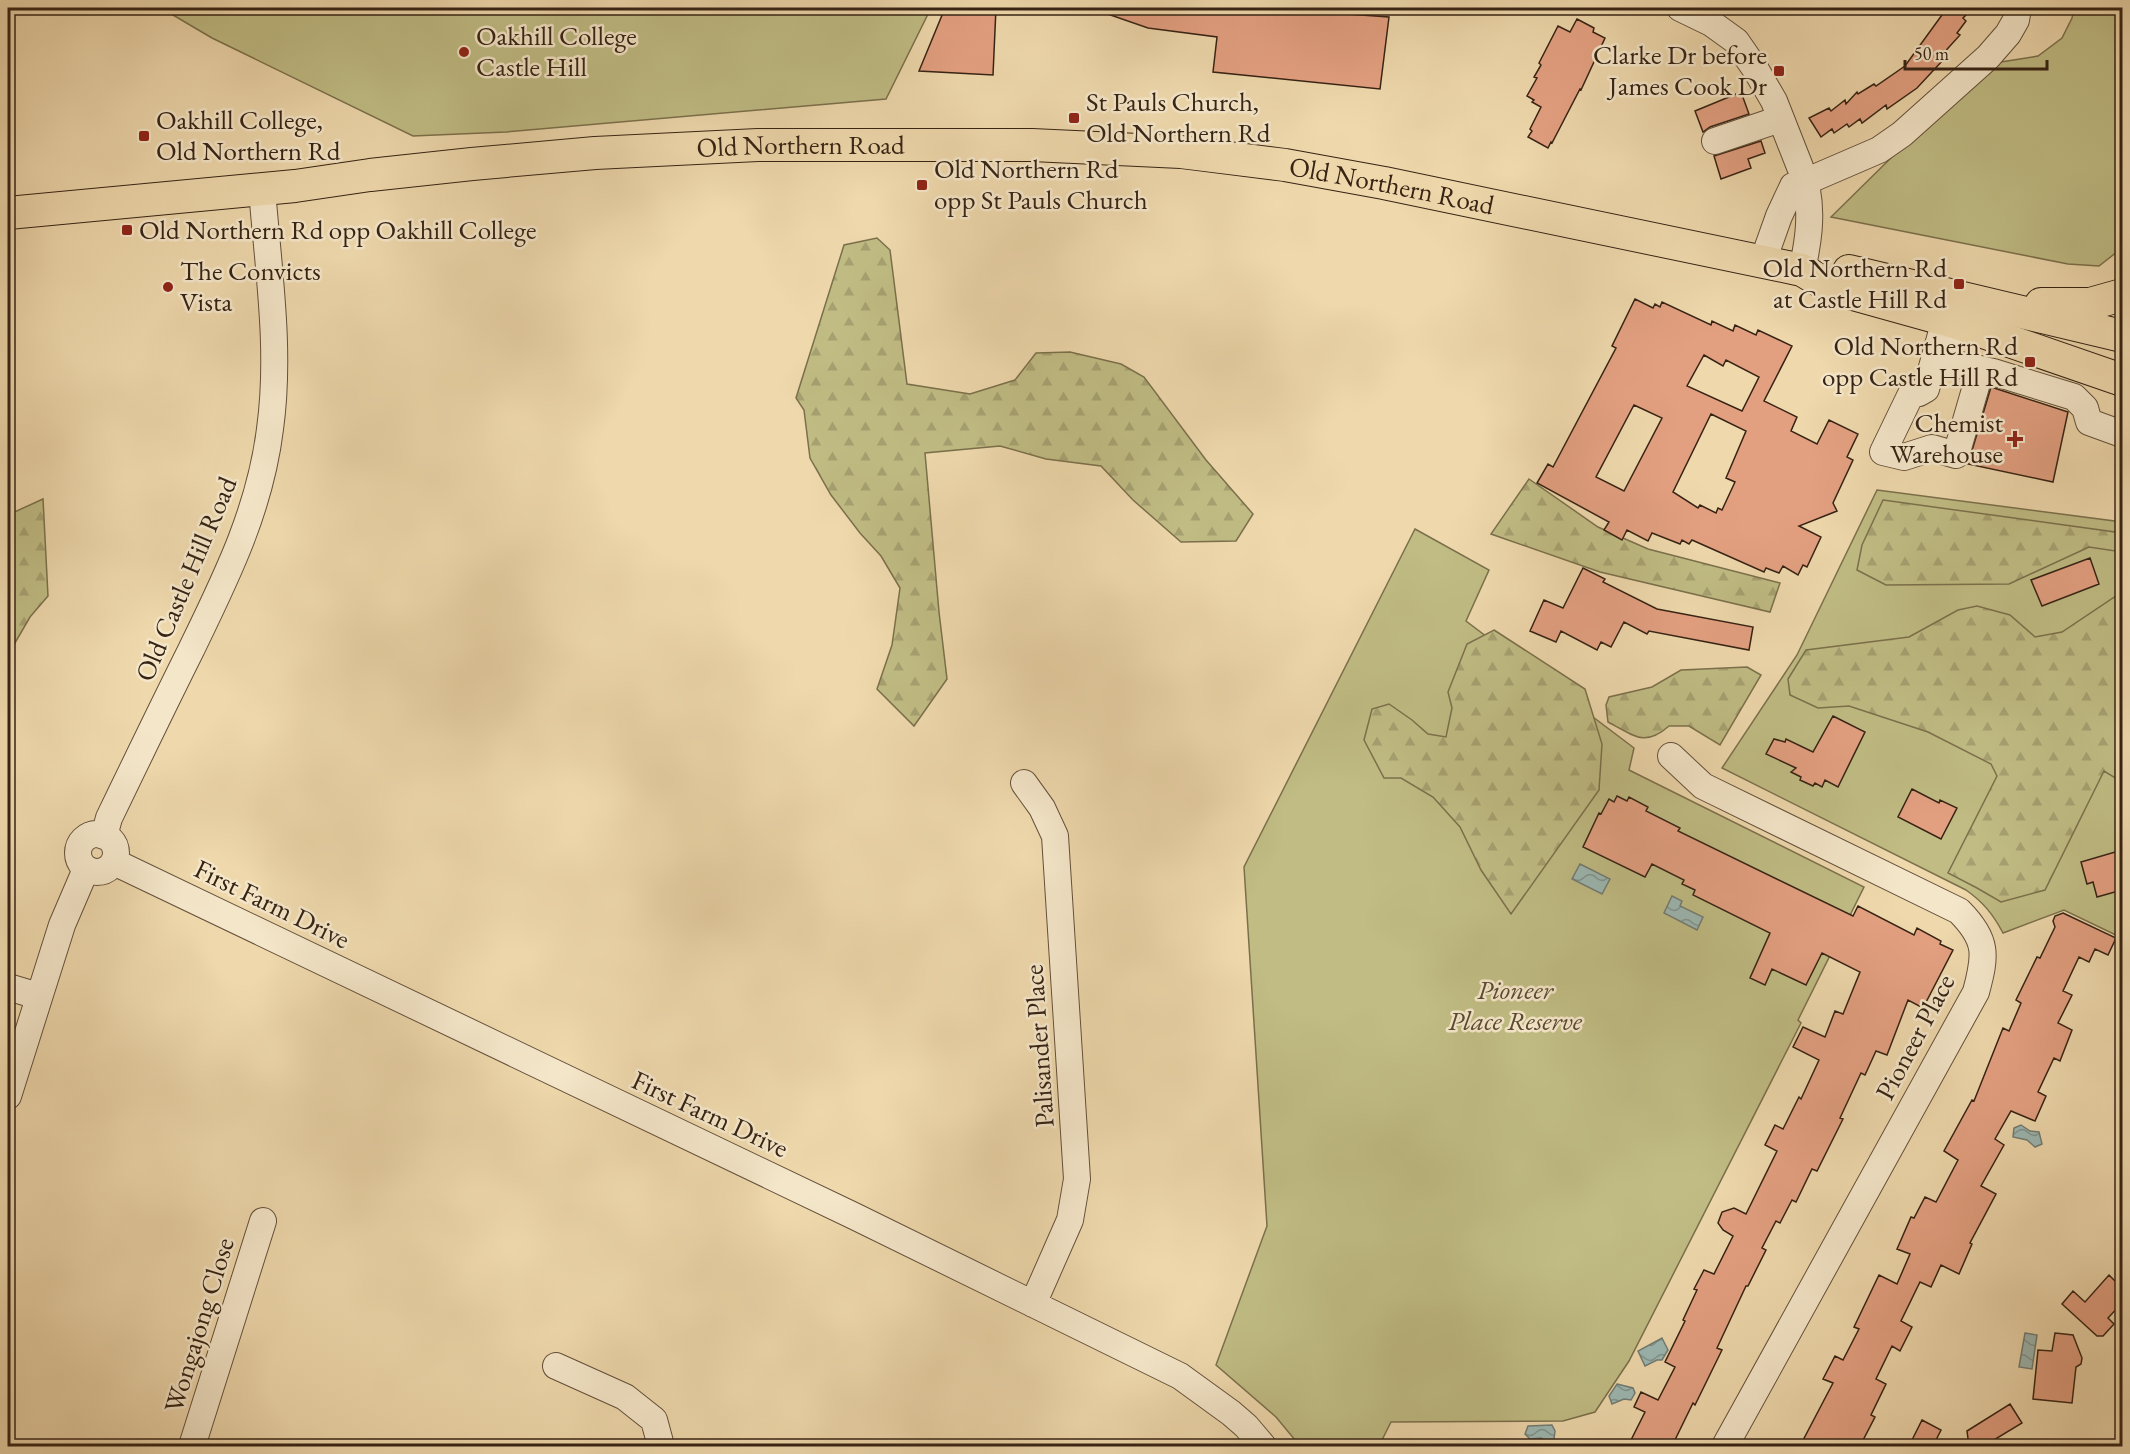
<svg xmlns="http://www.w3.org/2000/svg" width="2130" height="1454" font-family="'EB Garamond',serif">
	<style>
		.green { fill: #c0bc84; stroke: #7b704c; stroke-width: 1.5 }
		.forest { fill: url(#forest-firs); stroke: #7b704c; stroke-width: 1.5 }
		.water { fill: url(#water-waves); stroke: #737c73; stroke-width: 1.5 }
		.building { fill: #e3a081; stroke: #362314; stroke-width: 1.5; fill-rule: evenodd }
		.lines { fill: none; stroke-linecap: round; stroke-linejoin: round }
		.minor-casing { stroke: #64503a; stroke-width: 28 }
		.major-casing { stroke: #362314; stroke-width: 34 }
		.minor { stroke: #f4e6c9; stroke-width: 26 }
		.major { stroke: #eed8ac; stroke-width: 32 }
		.poi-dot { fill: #8f2418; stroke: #f4e6c9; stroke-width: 2 }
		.labels { text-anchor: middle; stroke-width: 5; stroke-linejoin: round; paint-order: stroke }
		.poi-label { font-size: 27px; fill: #362314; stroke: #f4e6c9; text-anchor: start }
		.street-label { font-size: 27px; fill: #362314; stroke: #f4e6c9 }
		.park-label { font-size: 27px; font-style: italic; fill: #584930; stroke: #f4e6c9 }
	</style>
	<defs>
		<pattern id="forest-firs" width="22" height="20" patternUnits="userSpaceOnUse" patternTransform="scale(1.5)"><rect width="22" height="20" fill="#c0bc84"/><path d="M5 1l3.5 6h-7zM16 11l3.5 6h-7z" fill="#a6a171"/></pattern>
		<pattern id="water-waves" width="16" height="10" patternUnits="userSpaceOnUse" patternTransform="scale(1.5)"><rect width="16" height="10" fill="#9cb8b3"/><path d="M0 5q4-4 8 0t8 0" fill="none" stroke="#809590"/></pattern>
	</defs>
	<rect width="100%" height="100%" fill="#eed8ac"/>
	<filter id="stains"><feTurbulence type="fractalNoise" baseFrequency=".00333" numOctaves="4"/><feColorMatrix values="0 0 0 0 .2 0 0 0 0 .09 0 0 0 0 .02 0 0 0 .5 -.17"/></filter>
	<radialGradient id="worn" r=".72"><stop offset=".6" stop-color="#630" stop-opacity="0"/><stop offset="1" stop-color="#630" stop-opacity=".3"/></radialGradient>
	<path class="green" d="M161,8h770l-45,91 -380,33 -93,4 -201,-98z
		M2074,8h48v240l-23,18 -31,-2 -237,-47 131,-129 39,-26 37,-6 24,-18 10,-20z
		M1877,490l245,32v416l-58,-28 -61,23c-10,-19 -20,-31 -37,-43l-244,-122 75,-113z
		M1415,529l74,41 -23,51 168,127 -5,22 235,117 -66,133 3,3 -172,338 -34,51 -32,9 -172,1 -12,24h-79l-24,-29 -60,-52 51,-139 -23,-359z"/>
	<path class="forest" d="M877,238l13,12 17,134 63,10 45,-14 21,-27 34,-1 51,12 23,13 62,83 47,54 -17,27 -55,1 -48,-42 -32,-34 -55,-7 -46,-13 -75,7 14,159 8,67 -33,47 -37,-37 15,-44 8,-57 -19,-32 -21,-23 -29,-38 -21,-37 -6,-48 -8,-12 48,-153z
		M1529,479l69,48 50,22 132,34 -10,29 -170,-40 -109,-38z
		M43,499l5,97 -18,21 -22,38v-140z
		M1883,500l239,33v19l-33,-5 -80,37 -123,1 -29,-15 5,-25z
		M2122,592v190l-18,-11 -59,119 -44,12 -24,-14 -29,-15 49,-97 -6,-12 -63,-32 -79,-26 -31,2 -28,-13 -2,-16 18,-29 103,-13 49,-27 19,-4 33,9 25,22 27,-5z
		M1494,630l91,59 17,55 -3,46 -88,124 -30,-44 -21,-43 -27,-30 -32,-19h-17l-20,-38 8,-31 17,-5 23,16 16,14 18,3 6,-29 -4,-16 19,-48z
		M1747,667l14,8 -41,70 -31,-19h-20c-25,22 -36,9 -61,-4l-2,-17 3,-8 43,-10 29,-17z"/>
	<path class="water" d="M1580,864l30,15 -8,15 -30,-15z
		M1672,896l10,5 -2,5 23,11 -6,13 -33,-17z
		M2021,1125l9,6 9,1 3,12 -7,3 -8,-7 -14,-3 1,-9z
		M2025,1333l12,2 -5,34 -13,-2z
		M1662,1338l6,12 -6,10h-5l-12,6 -7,-15z
		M1617,1384l16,4 2,5 -4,7 -7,-1 -12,5 -3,-8z
		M1552,1425l3,6 -1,8 -4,4 -9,-5 -11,1 -5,-5 3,-8z"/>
	<path class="building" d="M945,8h51l-3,67 -74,-4z
		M1096,8h168l125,9 -9,72 -167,-17 4,-35 -69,-9 -52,-18z
		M1947,8h26l-10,10 3,3 -9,12 3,2 -20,22 4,2 -27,29 -30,21 -1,-4 -24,18 -2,-4 -11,8 -2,-3 -13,9 -2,-4 -11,8 -12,-19 20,-10 2,3 14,-11 1,4 11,-12 1,2 16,-10 2,2 29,-20z
		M1577,19l17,9 -1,4 12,6 -24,52 -1,-1 -28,54 -1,-1 -3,6 -20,-11 4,-6 -2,-2 11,-22 -9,-5 2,-2 -7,-4 10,-18 -3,-1 7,-12 -2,-2 19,-37 12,6z
		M1741,92l8,22 -39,13 -7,5 -8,-21z
		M1761,141l4,12 -17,6 3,9 -30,11 -7,-23z
		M1635,299l18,9 2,-4 5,3 2,-5 49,23 1,-4 21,10 2,-6 21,10 2,-5 34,16 -28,55 33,16 -6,14 26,13 12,-24 29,14 -11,23 6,3 -20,43 4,8 -38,15 22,11 -14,30 -4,-2 -5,10 -15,-9 -4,7 -13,-5 -2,4 -72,-32 -3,4 -7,-4 -2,4 -28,-11 -4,8 -21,-11 -5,10 -18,-10 5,-8 -72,-39 11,-19 5,3 63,-119 -4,-2zM1704,355l19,11 3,-6 33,17 -17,34 -55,-25zM1634,405l28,13 -38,73 -28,-14zM1711,414l35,17 -20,47 9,4 -13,28 -4,-2 -2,5 -16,-8 -2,3 -25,-16z
		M1991,387l77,25 -15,70 -85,-18z
		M2090,558l9,26 -57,22 -11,-26z
		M1583,568l22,11 -2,3 54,27 96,18 -4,23 -100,-19 -2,3 -23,-12 -13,25 -10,-5 -4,8 -36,-19 -5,11 -26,-11 14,-31 19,8z
		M1833,716l32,16 -27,55 -13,-7 -3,7 -7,-4 -2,3 -13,-6 1,-3 -10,-5 5,-4 -30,-14 8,-15 11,3 1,-3 27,13z
		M1912,789l27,14 1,-3 17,8 -16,31 -43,-22z
		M1617,796l10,5 2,-4 19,10 -2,4 34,17 -2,3 175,85 5,-10 56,29 3,-7 24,13 -1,3 13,6 -30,58 -15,-8 -21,55 -11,-4 -11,24 -4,-2 -21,45 3,1 -26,52 -5,-2 -16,33 -4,-2 -12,23 -4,-2 -14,27 4,2 -18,36h-2l-29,62 5,2 -27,55 -2,-2 -21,43h-44l17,-34 -11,-5 7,-15 17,8 17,-33 -10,-5 20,-41 -2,-1 14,-30 -3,-1 10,-19 10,4 19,-38 -10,-6 -5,-7 4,-11 12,-4 12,6 31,-63 -12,-6 10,-20 8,4 16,-32 2,2 18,-39 -26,-13 10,-20 22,10 10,-26 8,3 17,-42 -38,-19 -16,32 -34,-16 -7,16 -15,-7 20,-45 -77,-38 2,-5 -13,-6 2,-4 -32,-16 -7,13 -62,-30 16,-34 2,1 8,-15 5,3z
		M2122,850v40l-25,7 -4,-15 -6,2 -6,-22z
		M2063,913l53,25 -8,17 -13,-6 -6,13 -10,-5 -16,34 9,4 -14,28 14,7 -12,31 -6,-3 -16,34 8,4 -11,25 -24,-10 -16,28 9,6 -23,41 15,8 -26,49 2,1 -13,30 -18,-9 -10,22 -11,-5 -19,39 11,6 -12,24 -8,-5 -16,33 10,5 -15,31 4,2 -15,29h-60l33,-63 -10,-4 12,-23 8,4 16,-31 -5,-2 25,-52 18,9 13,-30 -13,-5 14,-32 3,1 11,-21 11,5 22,-42 -14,-9 28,-51 2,1 29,-73 6,3 12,-28 -5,-3 21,-43 3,1 15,-31 -2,-6 2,-5z
		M2109,1275l13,13v15l-14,15 6,6 -11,12h-6l-35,-32 11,-13 12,11z
		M2055,1333l18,2 9,23 -1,6 -5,3 -4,36 -39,-4 5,-49 14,1z
		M2010,1404l12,19 -38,23h-15l-2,-15z
		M1922,1420l19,10 -8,16h-24z"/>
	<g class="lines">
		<g class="minor-casing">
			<path id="minor" d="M1680,8l31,15 25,18 20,29 18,31 26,66
				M1715,141l65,-22
				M1814,178l65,-28 23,-16 86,-77 20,-23 8,-14 2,-12
				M1763,261l16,-45 14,-30
				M1802,270c6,-27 10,-53 5,-80
				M1945,320l-19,69 -7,4 -8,1 -28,58 21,5 28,-9 24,7 25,-86
				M1951,334l-6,23 6,6 42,9 81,25 11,11 4,14 33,12
				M1671,756l32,30 256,125c29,29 27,44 17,81l-251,454
				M1024,783l18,25 13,28 22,343 -7,41 -37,84
				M78 853a19 19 0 1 1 38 0a19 19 0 1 1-38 0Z
				M104,836l5,-18c27,-56 54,-112 82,-168 35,-72 69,-140 79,-221 11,-79 -2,-161 -8,-240
				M114,862l740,354 326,160 51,37 15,13 17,20
				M8,987l30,9
				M8,1096l54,-171 24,-56
				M556,1366l69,31 29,23 7,26
				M192,1446l71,-225"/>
		</g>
		<g class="major-casing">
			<g id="major">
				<path id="s1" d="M8,213l287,-27 75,-11 102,-11 123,-11 163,-8h274l149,7 104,13 99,18 418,87 30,18 122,34 168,58"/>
				<path d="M1849,271l273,65"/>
				<path d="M2041,304h49l32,-9"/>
			</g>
		</g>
		<use href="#minor" class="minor"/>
		<use href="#major" class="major"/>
	</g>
	<g class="poi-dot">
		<circle cx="464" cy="52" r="6"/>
		<rect x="1773" y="65" width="12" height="12" rx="3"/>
		<rect x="1068" y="112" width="12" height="12" rx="3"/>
		<rect x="138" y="130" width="12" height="12" rx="3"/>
		<rect x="916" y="179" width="12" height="12" rx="3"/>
		<rect x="121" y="224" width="12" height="12" rx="3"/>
		<rect x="1953" y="278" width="12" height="12" rx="3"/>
		<circle cx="168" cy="287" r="6"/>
		<rect x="2024" y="356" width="12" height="12" rx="3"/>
		<path d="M2012 430h6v6h6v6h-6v6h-6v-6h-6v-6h6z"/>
	</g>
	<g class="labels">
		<g class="poi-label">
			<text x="476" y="45">Oakhill College<tspan x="476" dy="31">Castle Hill</tspan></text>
			<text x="1767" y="64" text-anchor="end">Clarke Dr before<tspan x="1767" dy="31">James Cook Dr</tspan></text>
			<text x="1086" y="111">St Pauls Church,<tspan x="1086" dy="31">Old Northern Rd</tspan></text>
			<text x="156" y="129">Oakhill College,<tspan x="156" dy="31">Old Northern Rd</tspan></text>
			<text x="934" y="178">Old Northern Rd<tspan x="934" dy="31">opp St Pauls Church</tspan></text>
			<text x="139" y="239">Old Northern Rd opp Oakhill College</text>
			<text x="1947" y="277" text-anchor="end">Old Northern Rd<tspan x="1947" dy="31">at Castle Hill Rd</tspan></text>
			<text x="180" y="280">The Convicts<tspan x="180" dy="31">Vista</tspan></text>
			<text x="2018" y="355" text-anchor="end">Old Northern Rd<tspan x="2018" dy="31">opp Castle Hill Rd</tspan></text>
			<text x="2003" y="432" text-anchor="end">Chemist<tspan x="2003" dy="31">Warehouse</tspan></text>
		</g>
		<g class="street-label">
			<text dy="9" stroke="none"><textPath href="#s1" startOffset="796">Old Northern Road</textPath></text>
			<text dy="9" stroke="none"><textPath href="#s1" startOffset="1390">Old Northern Road</textPath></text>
			<text transform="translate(186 579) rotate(-67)" y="9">Old Castle Hill Road</text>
			<text transform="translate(272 904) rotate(26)" y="9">First Farm Drive</text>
			<text transform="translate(1915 1037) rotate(-62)" y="9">Pioneer Place</text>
			<text transform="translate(1039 1046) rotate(-94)" y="9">Palisander Place</text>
			<text transform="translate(710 1114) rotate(25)" y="9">First Farm Drive</text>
			<text transform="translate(199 1325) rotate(-73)" y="9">Wongajong Close</text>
		</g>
		<g class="park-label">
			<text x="1515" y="999">Pioneer<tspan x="1515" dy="31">Place Reserve</tspan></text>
		</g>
	</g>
	<rect width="2130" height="1454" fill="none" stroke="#eed8ac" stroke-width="30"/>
	<rect x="9" y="9" width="2112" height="1436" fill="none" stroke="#362314" stroke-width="3"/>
	<rect x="15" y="15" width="2100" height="1424" fill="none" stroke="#362314" stroke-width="1.5"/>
	<path d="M1905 60v9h142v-9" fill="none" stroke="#362314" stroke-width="3"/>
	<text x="1914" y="60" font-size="18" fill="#362314" stroke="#f4e6c9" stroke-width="4.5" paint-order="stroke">50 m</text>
	<rect width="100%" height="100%" filter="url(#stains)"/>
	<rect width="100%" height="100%" fill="url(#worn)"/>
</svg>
